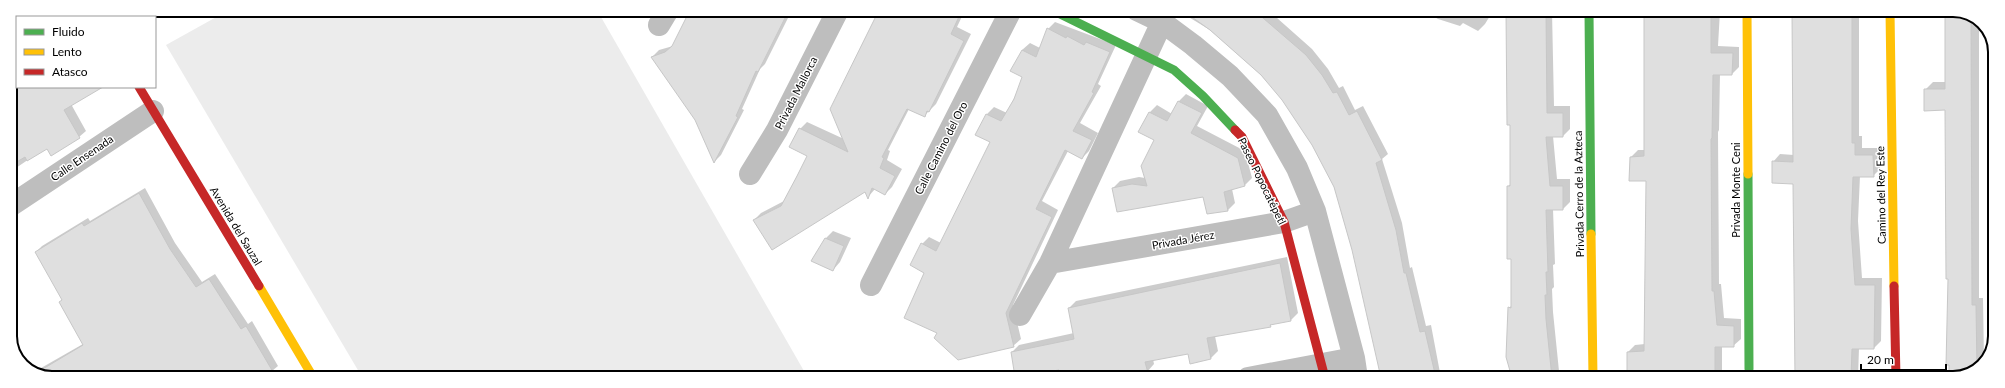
<svg xmlns="http://www.w3.org/2000/svg" width="2005" height="388" font-family="Lato,sans-serif">
	<style>
		.green { fill: #ececec }
		.shadow { fill: #0003 }
		.building { fill: #dfdfdf; stroke: #c7c7c7 }
		.lines { fill: none; stroke-linecap: round; stroke-linejoin: round }
		.street { stroke: #bebebe; stroke-width: 22 }
		.fast { stroke: #4caf50; stroke-width: 9 }
		.slow { stroke: #ffc107; stroke-width: 9 }
		.jam { stroke: #c62828; stroke-width: 9 }
		.labels { text-anchor: middle; stroke-width: 3; stroke-linejoin: round; paint-order: stroke }
		.street-label { font-size: 11px; fill: #000; stroke: #fff }
		.rim { fill: none; stroke: #000; stroke-width: 2 }
	</style>
	<rect width="100%" height="100%" fill="#fff"/>
	<path class="green" d="M229,10h368l211,368 -446,-1 -196,-332z"/>
	<path class="shadow" d="M710,10h82l-27,54 -5,5 -18,40 2,1 -23,45 -7,7 -18,-42 -44,-63 7,-7 14,-4z
		M880,10h85l-8,17 14,7 -35,70 -12,12 -15,-7 -21,41 2,1 -3,9 15,9 -10,18 -7,7 -10,-5 -7,8 -3,-7 -111,30 7,-7 23,-12 24,-46 -8,-26 7,-7 37,17z
		M1177,10h91l44,39 16,20 11,19 4,-2 12,24 8,-4 25,48 -6,5 20,64 8,45 2,-1 14,59 5,-1 10,53h-59l-29,-129 -19,-63 -21,-41 -30,-46 -24,-26 -49,-43z
		M1430,11h63l-8,13 -7,7 -15,-8 -3,3 -22,-7 -10,-6z
		M1507,11h45l2,95h16v23l-7,7h-10l4,43h13v23l-7,7h-10l2,55 -2,1 1,22 -2,2 1,23 6,59 -7,7h-39l-4,-70 3,-3v-47l-4,-72 3,-2v-60h-3z
		M1645,11h75l-2,35 21,1v20l-7,7h-12l-1,56 -1,2 1,152h2l3,34 17,1v20l-8,7h-11v32h-76l-18,-26 7,-7 10,-1 2,-164 -16,-23 7,-7h7z
		M1793,11h66v125h3v12h18v21l-7,7h-13l-2,45 4,57h20l-1,63 -7,7h-15l-1,30h-43l-21,-195 -21,-21 7,-8 14,1z
		M1946,11h15l18,9v278h4l1,63 -4,7 -14,5h-16l-4,-264 -21,-19 8,-8h13z
		M1055,22l61,23 -18,39 3,2 -21,37 18,10 -9,18 -7,7 -14,-7 -26,50 16,9 -45,95 8,34 -8,7 -75,-13 -13,-61 -3,-28 7,-7 12,6 51,-101 -16,-7 11,-21 7,-7 13,6 17,-36 -2,-27 8,-7 10,5 8,-19z
		M17,65v22h80l-26,17 15,27 -7,6 -32,10 -37,25v-102z
		M1186,94l22,12 -11,20 48,25 7,27 -7,7 -13,4 3,14 -7,7 -24,-14 -91,-8 7,-7 19,-4 6,1 10,-39 -15,-7 10,-20 7,-7 15,9 7,-13z
		M145,188l30,55 27,39 13,-8 33,50 4,-3 26,45 -6,5 -12,6h-216l-10,-5 49,-28 -20,-44 -27,-48 6,-6 46,-28 2,3z
		M833,231l18,7 -11,24 -7,8 -21,-10 14,-22z
		M1287,257l11,56 -7,7 -19,4 -2,2 -55,10 3,15 -8,8 -21,-6 -36,6 1,5 -7,8 -88,-4 -47,-16 7,-7 55,-12 -5,-25 7,-7z
		M1242,372l2,6h-21l2,-2z"/>
	<path class="building" d="M686,10h103l-31,62 -2,-1 -20,45 2,1 -24,46 -19,-43 -44,-63 14,-5 7,-6 14,-28z
		M879,10h83l-11,24 13,7 -35,71 -2,-1 -2,6 -18,-8 -10,19 -15,29 2,1 -4,10 15,8 -10,19 -13,-7 -4,11 -3,-7 -93,58 -19,-30 28,-14 16,-30 10,-20 -18,-9 10,-19 49,24 -18,-43z
		M1182,10h66l6,5 2,-3 50,43 16,20 11,18 4,-1 12,23 8,-4 25,49 -6,3 20,67 8,43h2l14,59 5,-1 11,47h-55l-29,-128 -18,-63 -22,-42 -30,-45 -21,-25 -51,-45z
		M1506,11h40l1,102h16v24h-17l4,49h13v24h-17l2,62h-2l1,23h-2l1,24 6,59h-40l-6,-21 2,-50 3,1v-49h-4v-73h3v-61h-3z
		M1644,11h67v42h22l-1,22h-19l-1,63 -1,1 1,152h2l3,34 17,1v21h-19v31h-88v-26l17,-1 2,-170h-17l1,-24 14,-1z
		M1792,11h60v132h3v12h18l1,22h-21l-2,52 4,56h20l-1,64h-22l-1,29h-56l-2,-194 -21,-1v-22l21,1z
		M1945,11h16l10,5 1,289h4l1,64 -14,5h-14v-9h-3l2,-86h-2l-1,-169 -21,1v-22h21z
		M1047,28l19,10 1,-2 17,9 2,-3 24,10 -18,40 2,1 -21,38 19,9 -10,19 -17,-9 -29,59 16,8 -46,96 8,34 -56,13 -24,-22 3,-5 -33,-15 20,-45 -14,-8 11,-22 15,8 54,-109 -15,-7 11,-21 15,7 13,-22 8,-22 -12,-6 12,-21 14,7z
		M10,87h93l-39,23 16,28 -29,18 -4,-7 -20,12 -2,-4 -15,9z
		M1178,101l24,12 -11,20 47,25 7,28 -21,6 4,19 -21,3 -4,-17 -86,15 -5,-24 20,-4 15,2 -6,-20 13,-26 -16,-8 11,-20 18,9z
		M139,193l31,56 26,38 13,-8 32,50 5,-3 30,51h-232l-8,-4 47,-28 -24,-43 3,-2 -27,-48 47,-29 2,3z
		M825,238l19,8 -11,25 -22,-10z
		M1280,263l11,58 -21,4 1,2 -64,11 4,21 -21,5 -2,-10 -43,8 3,11 -25,5h-63l-1,-8 -44,7 -4,-25 63,-13 -6,-31z"/>
	<g class="lines">
		<path class="street" d="M1137,10l25,12 31,23 37,31 37,39 30,53 18,43 39,147 3,20
			M659,25l9,-15
			M750,174l27,-44 61,-120
			M10,206l143,-95
			M1050,263l234,-41 31,-11
			M871,285l140,-275
			M1020,315l30,-52 112,-241
			M1248,378l106,-20"/>
		<path class="fast" d="M96,10l4,7
			M1052,10l122,60 29,26 32,34
			M1589,11l2,223
			M1748,174l1,195"/>
		<path class="slow" d="M1747,11l1,163
			M1890,11l4,275
			M1591,234l2,144
			M259,286l54,91"/>
		<path class="jam" d="M139,87l120,199
			M1235,130l7,7 42,85 41,156
			M1894,286l2,92"/>
	</g>
	<g class="labels">
		<g class="street-label">
			<text transform="translate(796 93) rotate(-63)" y="4">Privada Mallorca</text>
			<text transform="translate(941 148) rotate(-63)" y="4">Calle Camino del Oro</text>
			<text transform="translate(82 158) rotate(-34)" y="4">Calle Ensenada</text>
			<text transform="translate(1262 181) rotate(64)" y="4">Paseo Popocatépetl</text>
			<text transform="translate(1736 190) rotate(-90)" y="4">Privada Monte Ceni</text>
			<text transform="translate(1579 194) rotate(-91)" y="4">Privada Cerro de la Azteca</text>
			<text transform="translate(1881 195) rotate(-91)" y="4">Camino del Rey Este</text>
			<text transform="translate(236 226) rotate(59)" y="4">Avenida del Sauzal</text>
			<text transform="translate(1183 240) rotate(-10)" y="4">Privada Jérez</text>
		</g>
	</g>
	<path d="M0 0H2005V388H0ZM52 17H1953A35 35 0 0 1 1988 52V336A35 35 0 0 1 1953 371H52A35 35 0 0 1 17 336V52A35 35 0 0 1 52 17Z" fill="#fff" fill-rule="evenodd"/>
	<path class="rim" d="M52 17H1953A35 35 0 0 1 1988 52V336A35 35 0 0 1 1953 371H52A35 35 0 0 1 17 336V52A35 35 0 0 1 52 17Z"/>
	<rect x="16" y="16" width="140" height="72" fill="#ffffff" stroke="#999999"/>
	<rect x="24" y="29" width="20" height="6" fill="#4caf50" stroke="#999999"/>
	<text x="52" y="36" font-size="12" fill="#000000">Fluido</text>
	<rect x="24" y="49" width="20" height="6" fill="#ffc107" stroke="#999999"/>
	<text x="52" y="56" font-size="12" fill="#000000">Lento</text>
	<rect x="24" y="69" width="20" height="6" fill="#c62828" stroke="#999999"/>
	<text x="52" y="76" font-size="12" fill="#000000">Atasco</text>
	<path d="M1861 364v6h85v-6" fill="none" stroke="#000000" stroke-width="2"/>
	<text x="1867" y="364" font-size="12" fill="#000000" stroke="#ffffff" stroke-width="3" paint-order="stroke">20 m</text>
</svg>
